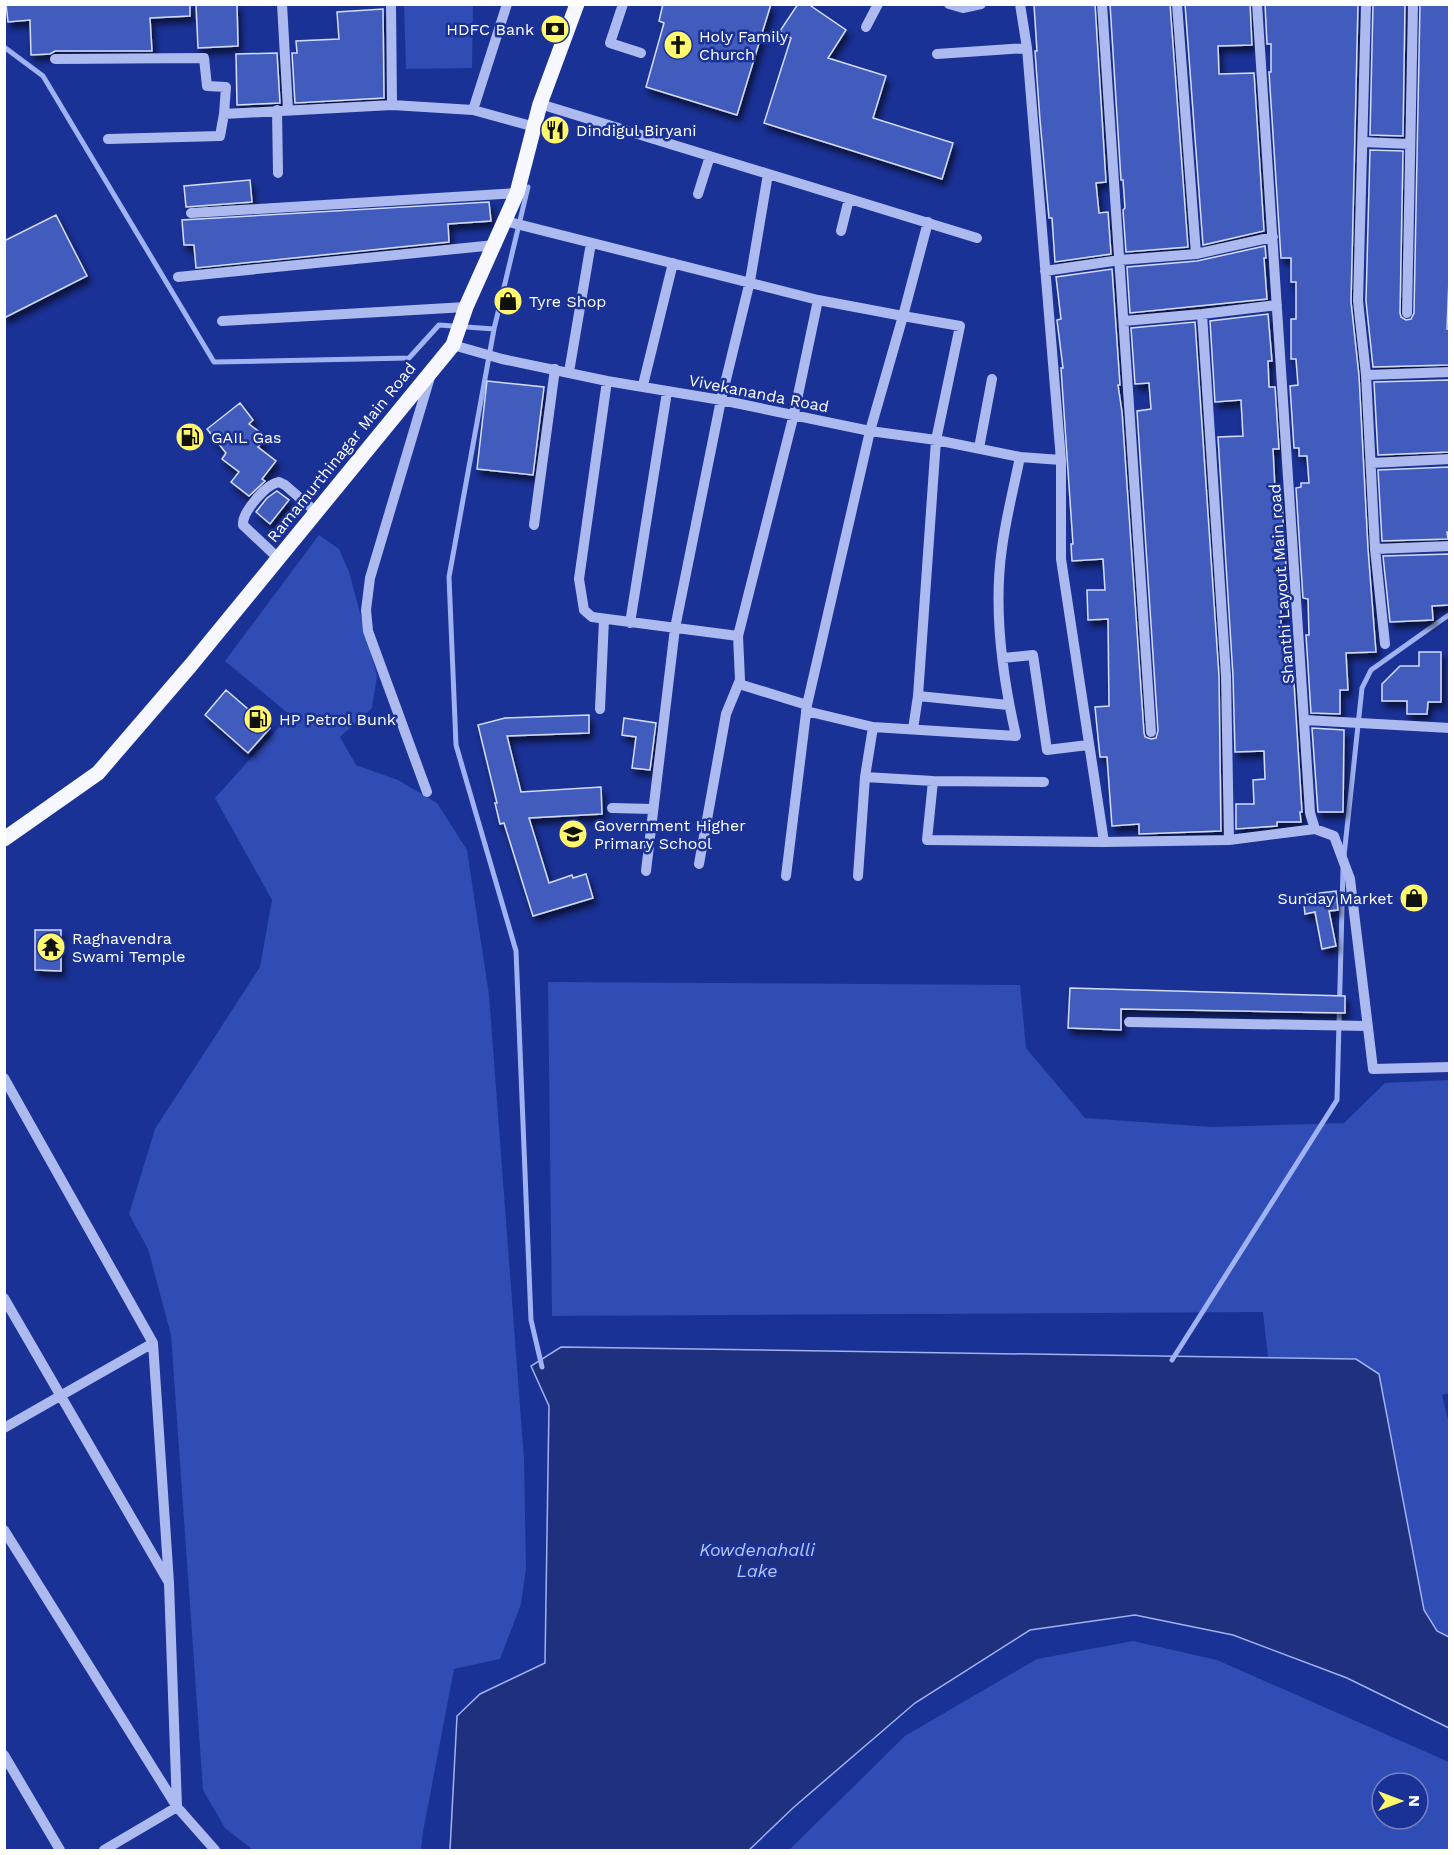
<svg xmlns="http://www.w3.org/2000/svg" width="1454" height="1855" font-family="'Work Sans',sans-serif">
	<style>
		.green { fill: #304cb5; fill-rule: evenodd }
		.water { fill: #1e307e; stroke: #9fb2f2; stroke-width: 1.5 }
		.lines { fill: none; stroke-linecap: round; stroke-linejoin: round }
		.stream { stroke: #9fb2f2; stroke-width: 5 }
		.building { fill: #425bbd; stroke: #d3dcfb; stroke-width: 1.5; filter: url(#shadow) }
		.minor { stroke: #acbaf0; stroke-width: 10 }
		.major { stroke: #f6f7ff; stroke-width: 15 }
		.labels { text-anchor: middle; stroke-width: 5; stroke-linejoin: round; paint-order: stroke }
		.poi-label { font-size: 16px; fill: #fff; stroke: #1a3196; text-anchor: start }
		.street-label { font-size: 16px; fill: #fff; stroke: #1a3196 }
		.water-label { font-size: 18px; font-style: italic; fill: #b9c6f7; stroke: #1a3196 }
	</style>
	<defs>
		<filter id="shadow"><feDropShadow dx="3.5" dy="6" stdDeviation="3" flood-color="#0009"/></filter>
	</defs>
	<rect width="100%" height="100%" fill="#1a3196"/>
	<path class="green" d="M404,5h69l-1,63 -66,1z
		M319,535l20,14 10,23 28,104 -5,32 -32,29 16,28 42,15 39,23 30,47 22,145 35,464 2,109 -5,36 -21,55 -46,10 -31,163 -2,18h-168l-28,-22 -22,-38 -32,-455 -23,-86 -19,-35 26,-85 105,-162 12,-67 -57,-102 75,-83 -65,-54z
		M548,982l472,3 6,63 59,70 127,9 132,-4 41,-40 64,-3 1,313 -8,2 8,32 -1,210 -12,-6 -13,-21 -45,-236 -23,-15 -88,-2 -5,-45 -711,4z
		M1133,1641l84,19 232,102v88h-660l116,-114 132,-77zM1382,1783h36v36h-36z"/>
	<path class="water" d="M561,1347l795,12 23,15 45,236 13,21 12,6v91l-102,-50 -114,-43 -98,-20 -105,15 -115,73 -121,104 -45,43h-299l7,-134 23,-22 65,-31 4,-257 -18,-40z"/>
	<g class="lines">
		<path class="stream" d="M4,47l39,29 171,286 195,-4 30,-33 55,4
			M528,187l-34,142 -45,248 7,168 60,206 15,369 11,47
			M1344,856l18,-168 9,-18 79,-56
			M1172,1360l165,-260 6,-231"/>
	</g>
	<path class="building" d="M6,4h184v12l-40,2 2,33h-97l-5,3 -19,1 -1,-35 -22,2z
		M196,4h41l1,42 -40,2z
		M663,4h108l-34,111 -91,-28 18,-64 -5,-2z
		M798,4h10l38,26 -18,28 58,18 -13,42 80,25 -11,36 -178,-56 27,-85 -11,-7z
		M1095,4l11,178 -10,1 3,30 9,-1 3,42 -56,8 -3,-44h-3l-9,-98 -5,-69h2l-3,-46z
		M1110,4h60l18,243 -62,5 -3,-42 2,-2 -2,-28h-2z
		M1185,4h65l2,41 -34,1 1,28 35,-1 10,158 -61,14z
		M1265,4h93l-7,298 8,74 9,173 8,103 -30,1 2,37h-8v24l-29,-1 -5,-78h3l-1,-36 -5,-1 -7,-110 5,-1v-4h8l-2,-27h-8v-8h-5l-4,-62 8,-1 -2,-26h-5v-40h5v-37h-5v-24h-10l-12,-186h2v-28h-4z
		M1373,4h32l-2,132 -33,-1z
		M1420,4h29v275l-2,50h2v36l-76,2 -7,-66 4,-151 33,1 -3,162 1,4 5,3 5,-1 3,-6z
		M383,9l1,89 -89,5 -3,-50h5l-1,-12 43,-2 -2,-27z
		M277,53l3,50 -43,2 -1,-51z
		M250,180l2,22 -66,5 -2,-21z
		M489,202l2,19 -43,3 1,18 -253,26 -2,-23h-10l-2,-25z
		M56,215l31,61 -83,42v-77z
		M1265,246l1,12h-2l3,41 -137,14 -3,-46 70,-6z
		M1112,269l8,116h-2l4,27 22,321 1,4 6,2 5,-1 2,-7 -21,-320 14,-2 -2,-26 -14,1 -4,-56 64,-6 24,354 2,155 -82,3v-10l-27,2 -5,-69h-7l-5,-50 14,-1 -1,-87 -20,1 -1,-30h18l-2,-31 -31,2 -1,-17h2l-12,-176h2l-6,-48 4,-1 -5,-42z
		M1268,314l4,47h-4l1,26h6l4,62h-6l2,40 6,-1 7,111h-7v36h10l11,177h-2l1,10h-24v4l-41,3v-25h18l-1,-24 12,-1 -1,-28 -29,1 -2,-76 -15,-239 25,-1 -2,-36 -26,2 -5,-81z
		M1449,380v72l-71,3 -4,-73z
		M487,381l57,6 -11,88 -56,-6z
		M240,403l13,17 -4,4 17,13 -8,10 18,14 -14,18 3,2 -16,15 -18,-14 8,-10 -17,-13 4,-6 -19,-24z
		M1449,467v65h-2l1,7 -66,2 -4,-71z
		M277,491l12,9 -19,24 -14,-12 11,-14z
		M1449,554v51l-17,1 1,14 -43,2 -7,-66z
		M1419,652h22v50h-13l-1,12h-20v-13h-25v-17l18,-18h19z
		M226,690l44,38 -22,25 -43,-38z
		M589,715v18l-82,3 14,56 80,-5 1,27 -73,4 20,65 23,-8 1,3 13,-4 7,24 -60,18 -29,-93 -4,1 -5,-21h2l-19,-78 27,-7z
		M624,718l32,5 -6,47 -18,-2 4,-31 -14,-2z
		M1312,728l32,2 -1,82h-25z
		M1336,891l2,19 -9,1 7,35 -14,3 -7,-37 -10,2 -2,-19z
		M35,930h26v41l-26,-1z
		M1070,988l275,8v17l-224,-4v21l-53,-2z"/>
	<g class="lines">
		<path class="minor" d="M282,4l6,106
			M391,4l1,101
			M623,4l-13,39 31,10
			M949,4l14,4 18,-4
			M1020,4l7,44 34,412v99l43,283
			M1102,4l49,728
			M1177,4l19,250
			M1257,4l53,809 5,16
			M1366,4l-8,297 8,74 9,174 75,-3
			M866,27l12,-23
			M937,54l90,-6
			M55,59l149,-1 3,28 19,1 -2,27 168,-9 81,5 62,17
			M540,104l437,134
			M277,110l1,63
			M473,110l34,-106
			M108,139l112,-3 4,-22
			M1363,142l47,2
			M698,194l12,-38
			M191,213l326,-20
			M505,221l313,79 85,16 -33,115 -63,274 -21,171
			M841,231l8,-32
			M1045,271l75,-11 76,-6 77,-17
			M178,277l317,-32
			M1407,313l6,-309
			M1202,314l24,362 3,164
			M222,321l244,-14
			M1124,321l78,-7 75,-9
			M453,345l49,14 105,22 114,19 149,31 66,9 84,17 41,3
			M569,372l22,-129
			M1366,375l84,-3
			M607,381l-28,198 5,31 8,7 146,19 2,44 -14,34 -27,150
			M643,385l30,-122
			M979,448l13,-69
			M1371,463l79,-4
			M534,525l21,-156
			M1375,549l10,95
			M278,558l-35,-33c-1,-13 23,-41 36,-43l6,3 31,27
			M630,623l37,-231
			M738,636l56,-222 24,-114
			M1003,658l30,-3 14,95 41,-5
			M739,684l68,21
			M918,696l90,9
			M600,709l4,-90
			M806,711l67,16 143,9c-14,-61 -23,-126 -14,-188 4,-31 12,-61 18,-91
			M1305,720l145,8
			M913,729l5,-33 18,-256 24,-114 -57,-10 25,-94
			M865,777l68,4 -6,59 177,2 125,-2 86,-11 19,7 16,43 23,190 77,-2
			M933,781l111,1
			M427,792l-59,-161 -2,-21 4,-32 60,-201
			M612,808l41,1
			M646,871l29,-243 46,-228 29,-119 18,-107
			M858,876l7,-99 8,-50
			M1129,1022l238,4
			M4,1078l149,265 16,240 8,224 -73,43
			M4,1298l164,283
			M4,1428l149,-85
			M4,1530l173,277 38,43
			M4,1755l56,95"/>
		<path class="major" d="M4,839l94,-66 93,-108 262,-320 13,-38 51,-114 23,-89 37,-100"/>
	</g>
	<defs>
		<g id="bank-disc" transform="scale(1.5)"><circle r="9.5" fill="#fff86c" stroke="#1a3196"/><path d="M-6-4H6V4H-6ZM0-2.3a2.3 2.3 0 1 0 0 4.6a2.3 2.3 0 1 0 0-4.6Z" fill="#111"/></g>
		<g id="church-disc" transform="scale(1.5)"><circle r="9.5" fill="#fff86c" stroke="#1a3196"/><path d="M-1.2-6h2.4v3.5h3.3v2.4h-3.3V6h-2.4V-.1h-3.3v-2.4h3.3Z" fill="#111"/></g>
		<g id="restaurant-disc" transform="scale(1.5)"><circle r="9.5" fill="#fff86c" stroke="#1a3196"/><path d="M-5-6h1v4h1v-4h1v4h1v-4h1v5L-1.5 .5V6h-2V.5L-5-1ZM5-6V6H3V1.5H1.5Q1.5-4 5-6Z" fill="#111"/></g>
		<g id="shop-disc" transform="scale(1.5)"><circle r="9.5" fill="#fff86c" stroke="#1a3196"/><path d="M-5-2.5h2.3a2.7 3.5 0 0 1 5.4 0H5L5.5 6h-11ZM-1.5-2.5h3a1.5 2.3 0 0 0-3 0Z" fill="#111"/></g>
		<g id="fuel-disc" transform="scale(1.5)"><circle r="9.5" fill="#fff86c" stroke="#1a3196"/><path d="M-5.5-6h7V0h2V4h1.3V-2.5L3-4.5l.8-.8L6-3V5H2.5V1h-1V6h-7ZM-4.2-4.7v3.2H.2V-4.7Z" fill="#111"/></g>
		<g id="school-disc" transform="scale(1.5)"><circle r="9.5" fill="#fff86c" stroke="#1a3196"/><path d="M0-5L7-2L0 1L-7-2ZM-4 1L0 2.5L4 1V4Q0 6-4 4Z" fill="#111"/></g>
		<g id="temple-disc" transform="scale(1.5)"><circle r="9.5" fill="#fff86c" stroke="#1a3196"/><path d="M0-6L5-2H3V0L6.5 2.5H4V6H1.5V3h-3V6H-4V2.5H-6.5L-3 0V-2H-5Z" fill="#111"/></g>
	</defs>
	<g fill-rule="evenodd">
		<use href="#bank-disc" x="555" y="29"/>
		<use href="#church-disc" x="678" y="45"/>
		<use href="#restaurant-disc" x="555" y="130"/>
		<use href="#shop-disc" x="508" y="301"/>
		<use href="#fuel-disc" x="190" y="437"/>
		<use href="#fuel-disc" x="258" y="719"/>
		<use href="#school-disc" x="573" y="834"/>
		<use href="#shop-disc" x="1414" y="898"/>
		<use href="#temple-disc" x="51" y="947"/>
	</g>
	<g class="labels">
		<g class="poi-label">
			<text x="534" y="35" text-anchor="end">HDFC Bank</text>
			<text x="699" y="42">Holy Family<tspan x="699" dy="18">Church</tspan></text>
			<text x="576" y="136">Dindigul Biryani</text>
			<text x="529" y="307">Tyre Shop</text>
			<text x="211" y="443">GAIL Gas</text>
			<text x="279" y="725">HP Petrol Bunk</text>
			<text x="594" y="831">Government Higher<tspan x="594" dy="18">Primary School</tspan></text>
			<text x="1393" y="904" text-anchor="end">Sunday Market</text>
			<text x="72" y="944">Raghavendra<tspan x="72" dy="18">Swami Temple</tspan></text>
		</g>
		<g class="street-label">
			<text transform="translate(759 393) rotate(11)" y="6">Vivekananda Road</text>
			<text transform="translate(341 452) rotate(-51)" y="6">Ramamurthinagar Main Road</text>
			<text transform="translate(1281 584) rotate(-94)" y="6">Shanthi Layout Main road</text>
		</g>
		<g class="water-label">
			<text x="757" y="1556">Kowdenahalli<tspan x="757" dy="21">Lake</tspan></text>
		</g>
	</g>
	<rect width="1454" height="1855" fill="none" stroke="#ffffff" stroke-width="12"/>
	<g transform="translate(1400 1801) rotate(90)"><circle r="28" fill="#1a3196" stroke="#7683c0" stroke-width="1.5"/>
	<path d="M0-4.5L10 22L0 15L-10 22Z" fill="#fff86c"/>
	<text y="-9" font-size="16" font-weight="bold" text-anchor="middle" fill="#ffffff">N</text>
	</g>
</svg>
